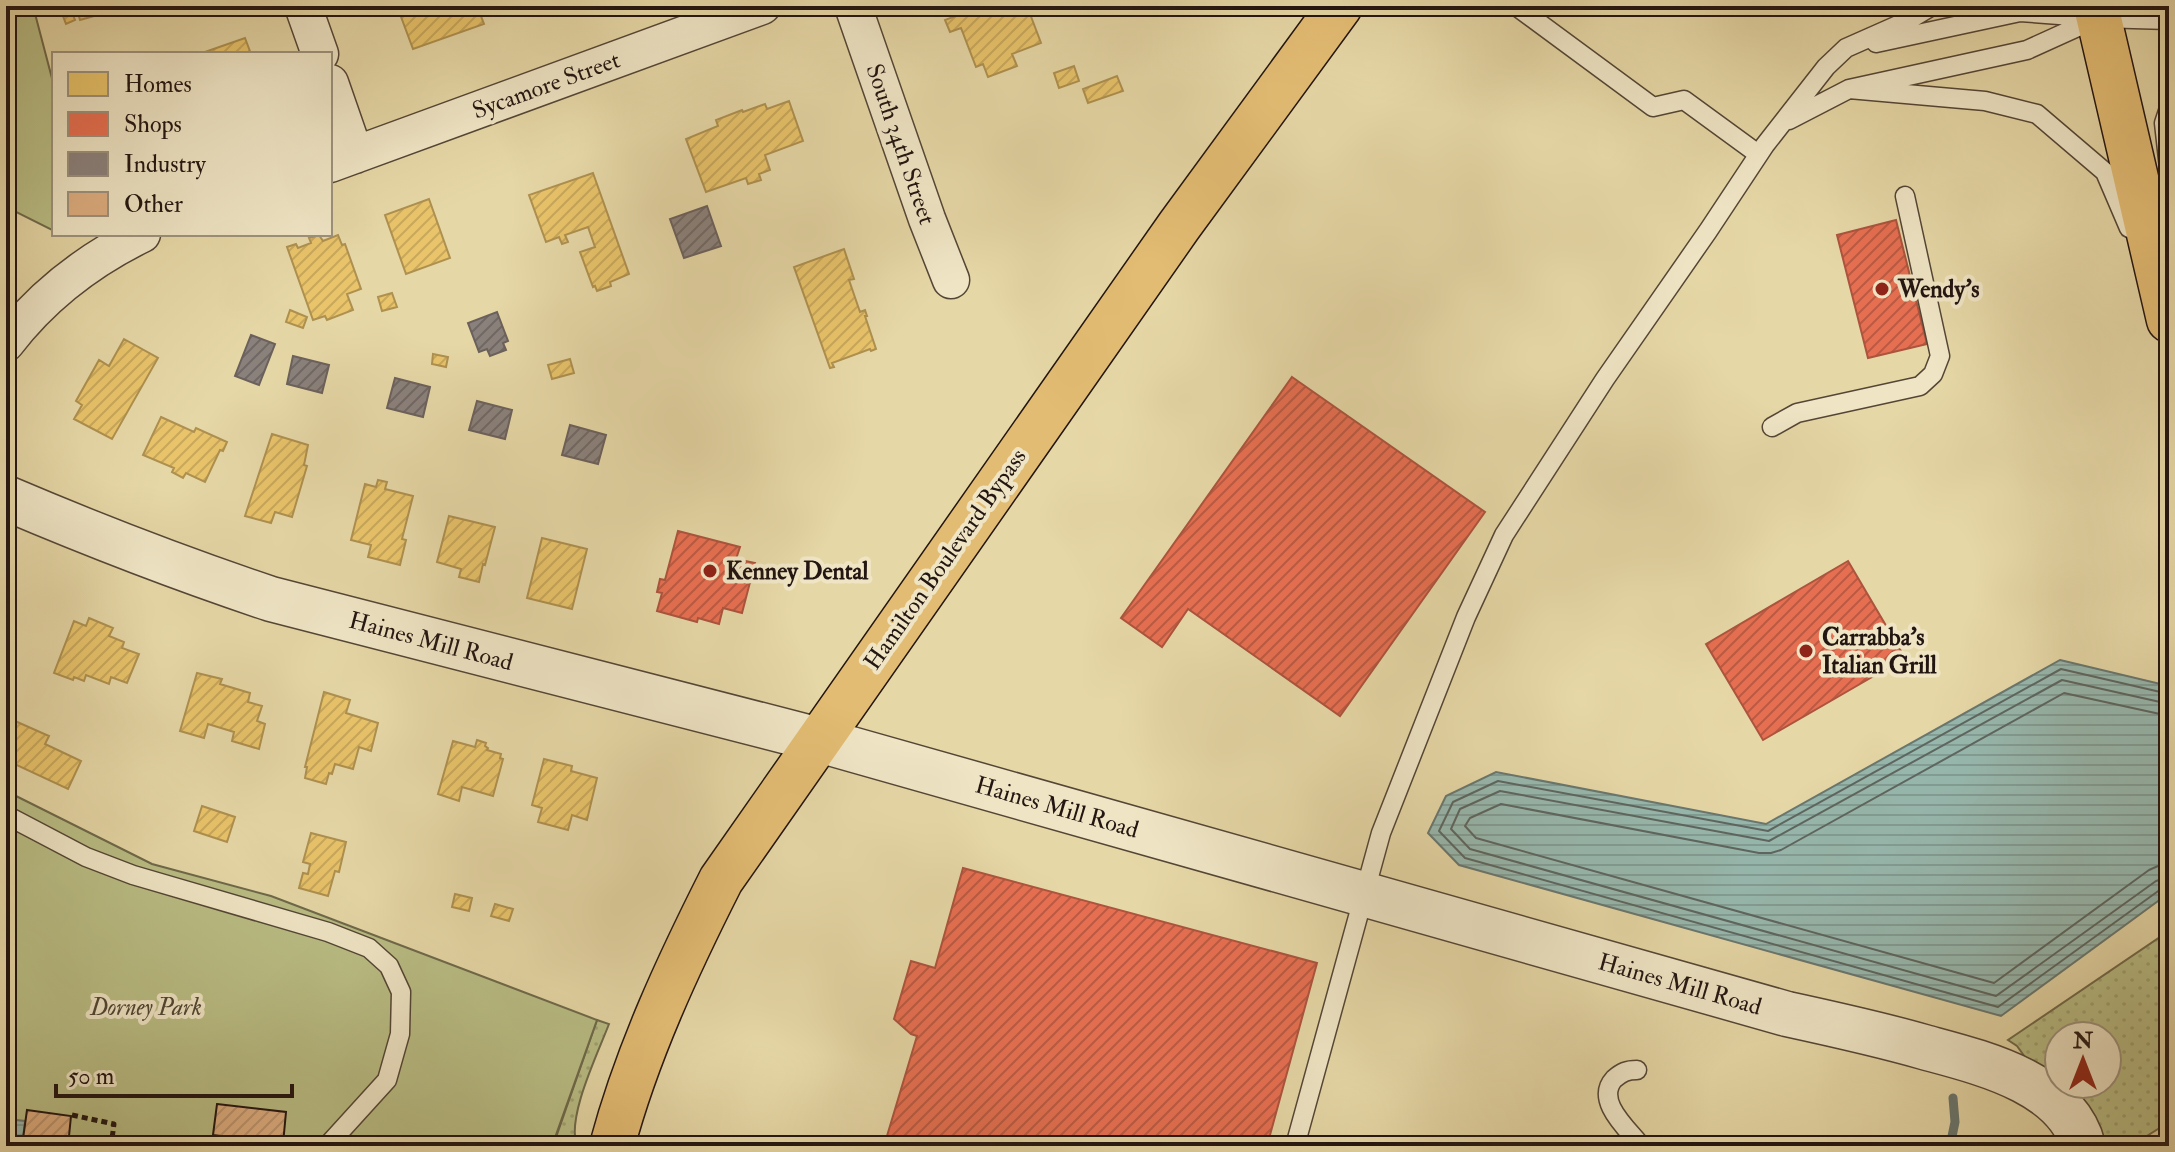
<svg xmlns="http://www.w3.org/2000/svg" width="2175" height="1152" font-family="'IM FELL Double Pica',serif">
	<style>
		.grass { fill: url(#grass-dots); stroke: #6e694a; stroke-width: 2 }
		.park { fill: #b9bd84; stroke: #6e694a; stroke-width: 2 }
		.water { fill: url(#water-rules); stroke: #69776f; stroke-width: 2 }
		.homes { fill: url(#homes-hatch); stroke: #ae904f; stroke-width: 2 }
		.shops { fill: url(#shops-hatch); stroke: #ac543e; stroke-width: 2 }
		.industry { fill: url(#industry-hatch); stroke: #6b615c; stroke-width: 2 }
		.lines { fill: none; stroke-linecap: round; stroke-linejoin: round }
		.shore { stroke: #5d6660; stroke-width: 2 }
		.stream { stroke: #69776f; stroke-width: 9 }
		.building { fill: url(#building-hatch); stroke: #231511; stroke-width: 2 }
		.service-casing { stroke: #544636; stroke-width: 21 }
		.minor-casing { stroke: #544636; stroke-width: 39 }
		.tertiary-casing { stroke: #544636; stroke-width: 47 }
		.primary-casing { stroke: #231511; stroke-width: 47 }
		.path { stroke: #231511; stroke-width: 5; stroke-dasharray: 6 4; stroke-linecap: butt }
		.service { stroke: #efe5c5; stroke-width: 18 }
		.minor { stroke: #efe5c5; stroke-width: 36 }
		.tertiary { stroke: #efe5c5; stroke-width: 44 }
		.primary { stroke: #e3bc73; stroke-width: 44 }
		.poi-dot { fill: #8f2418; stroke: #efe5c5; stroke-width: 3 }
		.labels { text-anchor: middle; stroke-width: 8; stroke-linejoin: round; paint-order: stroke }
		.street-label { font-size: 24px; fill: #231511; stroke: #efe5c5 }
		.poi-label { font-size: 24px; font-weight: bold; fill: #231511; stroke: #efe5c5; text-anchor: start }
		.park-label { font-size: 24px; font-style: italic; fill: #504734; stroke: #efe5c5 }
	</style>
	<defs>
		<pattern id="grass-dots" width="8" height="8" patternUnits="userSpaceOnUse" patternTransform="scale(2)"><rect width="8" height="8" fill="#b9bd84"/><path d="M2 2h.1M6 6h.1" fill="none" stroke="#9fa271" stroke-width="1.8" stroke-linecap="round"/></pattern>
		<pattern id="water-rules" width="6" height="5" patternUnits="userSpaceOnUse" patternTransform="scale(2)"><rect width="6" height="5" fill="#97b8ae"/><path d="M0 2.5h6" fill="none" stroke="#829d95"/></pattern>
		<pattern id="homes-hatch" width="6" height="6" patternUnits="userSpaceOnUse" patternTransform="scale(2)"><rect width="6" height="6" fill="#e9c46a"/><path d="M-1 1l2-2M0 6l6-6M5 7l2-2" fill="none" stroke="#c8a85b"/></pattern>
		<pattern id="shops-hatch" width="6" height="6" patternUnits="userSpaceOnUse" patternTransform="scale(2)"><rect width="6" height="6" fill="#e76f51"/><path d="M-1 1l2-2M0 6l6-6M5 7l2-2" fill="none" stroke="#bb5a42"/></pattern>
		<pattern id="industry-hatch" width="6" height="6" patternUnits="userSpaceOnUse" patternTransform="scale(2)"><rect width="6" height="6" fill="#8a817c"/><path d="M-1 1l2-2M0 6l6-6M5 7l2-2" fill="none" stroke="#706864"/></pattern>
		<pattern id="building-hatch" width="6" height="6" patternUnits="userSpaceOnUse" patternTransform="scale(2)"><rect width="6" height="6" fill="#ddae80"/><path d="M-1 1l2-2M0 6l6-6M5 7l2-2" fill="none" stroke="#bd956e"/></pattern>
	</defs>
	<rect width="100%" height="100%" fill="#e6d7a6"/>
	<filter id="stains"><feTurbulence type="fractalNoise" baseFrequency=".0025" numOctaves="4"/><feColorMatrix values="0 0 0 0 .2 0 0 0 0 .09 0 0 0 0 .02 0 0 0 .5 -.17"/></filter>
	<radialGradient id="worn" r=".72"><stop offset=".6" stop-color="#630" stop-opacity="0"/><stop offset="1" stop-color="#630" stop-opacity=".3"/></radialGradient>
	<path class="grass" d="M2169,931v191l-38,24h-30l-42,-62h48v-48h-48v48l-29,-20 -13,-18 -9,-6z
		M597,1020l12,4c-11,29 -43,94 -32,122h-24z"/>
	<path class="park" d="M6,6h27l21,80v145l-48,-24z
		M6,791l146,73 119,32 326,124 -45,126h-546z"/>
	<path class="water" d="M2060,660l109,26v207l-168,123 -542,-151 -31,-32 18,-37 50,-24 270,52z
		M6,1119l19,2 -3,25h-16z"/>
	<path class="homes" d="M76,6h22l3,8 -21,6z
		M397,6h80l7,18 -71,25z
		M982,6h5l2,5 13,-5 5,2 20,-2 14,37 -29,11 5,12 -29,11 -5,-13 -7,3 -15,-39 -11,4 -5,-12z
		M70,7l5,13 -9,4 -5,-13z
		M245,38l6,16h-49v-1z
		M1074,66l5,15 -20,7 -5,-15z
		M1117,76l6,15 -35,12 -5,-14z
		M789,101l14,40 -38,14 5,15 -11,4 2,6 -13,4 -2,-6 -40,14 -20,-53 32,-13 -2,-6 26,-10 1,2 22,-8 2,5z
		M593,173l36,101 -19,8 1,4 -14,5 -2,-5 -2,1 -13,-35 15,-5 -7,-20 -23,8 3,7 -6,2 -3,-7 -13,5 -17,-47z
		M429,199l21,59 -44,16 -21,-59z
		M319,235l4,6 15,-6 4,10 3,-1 16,45 -14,5 6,16 -26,10 -2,-4 -12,4 -26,-73 9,-3 2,4 13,-5 -2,-5z
		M844,249l10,30 -5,1 11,32 5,-2 2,6h-2l11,33 -5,2 -1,-2 -38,14 2,4 -4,1 -36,-101z
		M392,293l5,14 -15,4 -4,-14z
		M290,310l17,7 -4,11 -17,-6z
		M124,339l34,19 -46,81 -38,-20 8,-14 -6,-4 23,-41 10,6z
		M433,354l15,3 -2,10 -14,-3z
		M570,359l4,14 -22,6 -4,-14z
		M161,417l33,15 2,-4 31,14 -4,9 -3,-1 -15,32 -19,-9 -3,5 -11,-6 2,-4 -31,-13z
		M272,434l36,11 -4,20 3,1 -15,51 -17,-5 -4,11 -26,-7z
		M378,480l9,2 -2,7 28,7 -11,43 4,1 -6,25 -32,-8 3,-12 -20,-5 14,-56 11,3z
		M449,516l46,11 -10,38 -2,-1 -4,18 -20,-5 2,-8 -24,-7z
		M542,538l45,11 -15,60 -45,-11z
		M89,618l24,10 -4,8 15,6 -2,6 17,6 -12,29 -16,-6 -2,7 -23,-9 -2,6 -10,-4 -1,3 -19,-7 20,-52 12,5z
		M197,673l25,6 -2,5 30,9 -2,9 14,4 -5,15 8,3 -6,25 -27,-8 2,-9 -26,-8 -4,14 -24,-7z
		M324,692l26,8 -4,13 32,10 -7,28 -12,-4 -6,22 -18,-5 -3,10 -3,-1 -3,11 -21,-6 2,-11h-2z
		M6,717l43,19 -4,8 36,17 -13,28 -62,-29z
		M477,740l9,3 -1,3 3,2 -1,2 14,4 -1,4 3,1 -10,37 -31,-9 -3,14 -21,-7 15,-53 22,6z
		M544,759l28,7 -1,5 26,7 -10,42 -15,-5 -4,15 -30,-8 4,-14 -10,-3z
		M202,806l33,11 -8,25 -33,-11z
		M311,833l35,9 -7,30 -4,-1 -7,25 -29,-8 4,-15 5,1 2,-10 -7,-2z
		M455,894l17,4 -3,13 -17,-4z
		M495,904l18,5 -4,12 -18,-5z"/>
	<path class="shops" d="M1896,220l31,124 -59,14 -31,-123z
		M1292,377l193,135 -145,204 -152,-107 -26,38 -41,-29z
		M678,531l62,16 -4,12 19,4 -13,50 -19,-5 -4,16 -21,-6 -1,4 -40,-11 5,-18 -5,-1 3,-13 5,1z
		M1848,561l57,97 -142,82 -57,-96z
		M963,868l354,95 -50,183h-383l33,-110 -6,-2 -17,-15 17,-58 24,7z"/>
	<path class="industry" d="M707,206l14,40 -37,12 -14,-39z
		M497,312l11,29 -5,2 3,7 -16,6 -3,-7 -8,3 -11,-29z
		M251,335l24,9 -16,41 -24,-9z
		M293,356l36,9 -7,28 -35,-9z
		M395,378l35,9 -7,30 -36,-9z
		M477,401l35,9 -7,29 -36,-9z
		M570,425l36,10 -8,29 -36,-9z"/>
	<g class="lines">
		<path class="shore" d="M2169,694l-108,-25 -293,162 -270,-50 -45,21 -14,29 26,27 533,149 163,-118 8,-2
			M2169,704l-107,-24 -293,161 -269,-50 -40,18 -9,20 19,20 526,147 160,-115 13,-4
			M2169,716l-105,-23 -283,157 -10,3h-12l-258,-49 -31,14 -5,8 11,12 518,145 155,-113 9,-4 11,-1"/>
		<path class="stream" d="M1950,1146l5,-24 -2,-24"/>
	</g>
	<path class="building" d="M217,1104l69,8 -3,32 -70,-9z
		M27,1110l44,6 -3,30h-46z"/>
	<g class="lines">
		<g class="service-casing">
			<path id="service" d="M1516,6l137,101 31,-7 74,54
				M1876,43l144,-31 79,6 70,2
				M1849,89l136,12 52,13 68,58 24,56
				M2169,108l-5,15 5,45
				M1789,120l60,-31 178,-39 97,-44
				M1772,427l25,-14 123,-27 13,-12 7,-18 -35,-160
				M6,815l80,42 47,18 195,57 41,16 20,18 12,26 -1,42 -13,46 -60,66
				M1637,1070c-10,0 -15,2 -23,9 -20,22 15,51 27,67
				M1295,1146l86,-313 85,-216 38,-82 101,-156 103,-148 57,-86 61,-78 20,-19 61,-27 25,-15"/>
		</g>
		<g class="minor-casing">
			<path id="minor" d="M303,6l17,48
				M853,6l74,213 24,61
				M330,83l25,72
				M330,164l432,-158
				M6,343c36,-47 83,-83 136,-109"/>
		</g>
		<g class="tertiary-casing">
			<path id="tertiary" d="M6,498c87,37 175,71 265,101l548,141 968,274c46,10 92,20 137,33 55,15 143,35 159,99"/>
		</g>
		<g class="primary-casing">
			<path id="primary" d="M2096,6l73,314
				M612,1146c25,-93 66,-181 109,-266l458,-654 161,-220"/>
		</g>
		<path class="path" d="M72,1115l42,9 -3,22"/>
		<use href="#service" class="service"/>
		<use href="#minor" class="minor"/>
		<use href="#tertiary" class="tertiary"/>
		<use href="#primary" class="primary"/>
	</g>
	<g class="poi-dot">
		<circle cx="1882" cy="289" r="8"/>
		<circle cx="710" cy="571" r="8"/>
		<circle cx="1806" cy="651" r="8"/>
	</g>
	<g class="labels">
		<g class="street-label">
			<text transform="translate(546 85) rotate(-20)" y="8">Sycamore Street</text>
			<text transform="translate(901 144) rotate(71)" y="8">South 34th Street</text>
			<text transform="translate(945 559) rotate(-55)" y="8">Hamilton Boulevard Bypass</text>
			<text transform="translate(431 641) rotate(15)" y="8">Haines Mill Road</text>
			<text transform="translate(1057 807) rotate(16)" y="8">Haines Mill Road</text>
			<text transform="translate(1680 984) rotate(16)" y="8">Haines Mill Road</text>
		</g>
		<g class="poi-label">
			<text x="1898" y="297">Wendy's</text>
			<text x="726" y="579">Kenney Dental</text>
			<text x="1822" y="645">Carrabba's<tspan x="1822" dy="28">Italian Grill</tspan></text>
		</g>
		<g class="park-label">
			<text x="146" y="1015">Dorney Park</text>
		</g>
	</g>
	<rect width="2175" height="1152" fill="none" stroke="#e6d7a6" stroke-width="32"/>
	<rect x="8" y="8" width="2159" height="1136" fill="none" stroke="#231511" stroke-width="4"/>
	<rect x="16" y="16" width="2143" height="1120" fill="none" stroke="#231511" stroke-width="2"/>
	<rect x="52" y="52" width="280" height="184" fill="#efe5c5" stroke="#9d927d" stroke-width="2"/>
	<rect x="68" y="72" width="40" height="24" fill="#e9c46a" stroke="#9d927d" stroke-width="2"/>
	<text x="124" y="92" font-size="24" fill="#231511">Homes</text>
	<rect x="68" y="112" width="40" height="24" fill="#e76f51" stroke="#9d927d" stroke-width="2"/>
	<text x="124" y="132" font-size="24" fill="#231511">Shops</text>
	<rect x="68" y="152" width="40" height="24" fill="#8a817c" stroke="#9d927d" stroke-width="2"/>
	<text x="124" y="172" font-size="24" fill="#231511">Industry</text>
	<rect x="68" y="192" width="40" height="24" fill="#ddae80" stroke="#9d927d" stroke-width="2"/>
	<text x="124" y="212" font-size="24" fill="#231511">Other</text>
	<g transform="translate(2083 1060)"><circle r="38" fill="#efe5c5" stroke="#9d927d" stroke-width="2"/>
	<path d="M0-6L14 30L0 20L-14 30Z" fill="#8f2418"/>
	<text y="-12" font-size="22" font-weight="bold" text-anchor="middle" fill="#231511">N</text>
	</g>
	<path d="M56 1084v12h236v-12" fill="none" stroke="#231511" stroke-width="4"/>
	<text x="68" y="1084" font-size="24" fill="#231511" stroke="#efe5c5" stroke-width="6" paint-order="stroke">50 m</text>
	<rect width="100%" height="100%" filter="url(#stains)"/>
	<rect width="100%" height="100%" fill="url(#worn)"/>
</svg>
